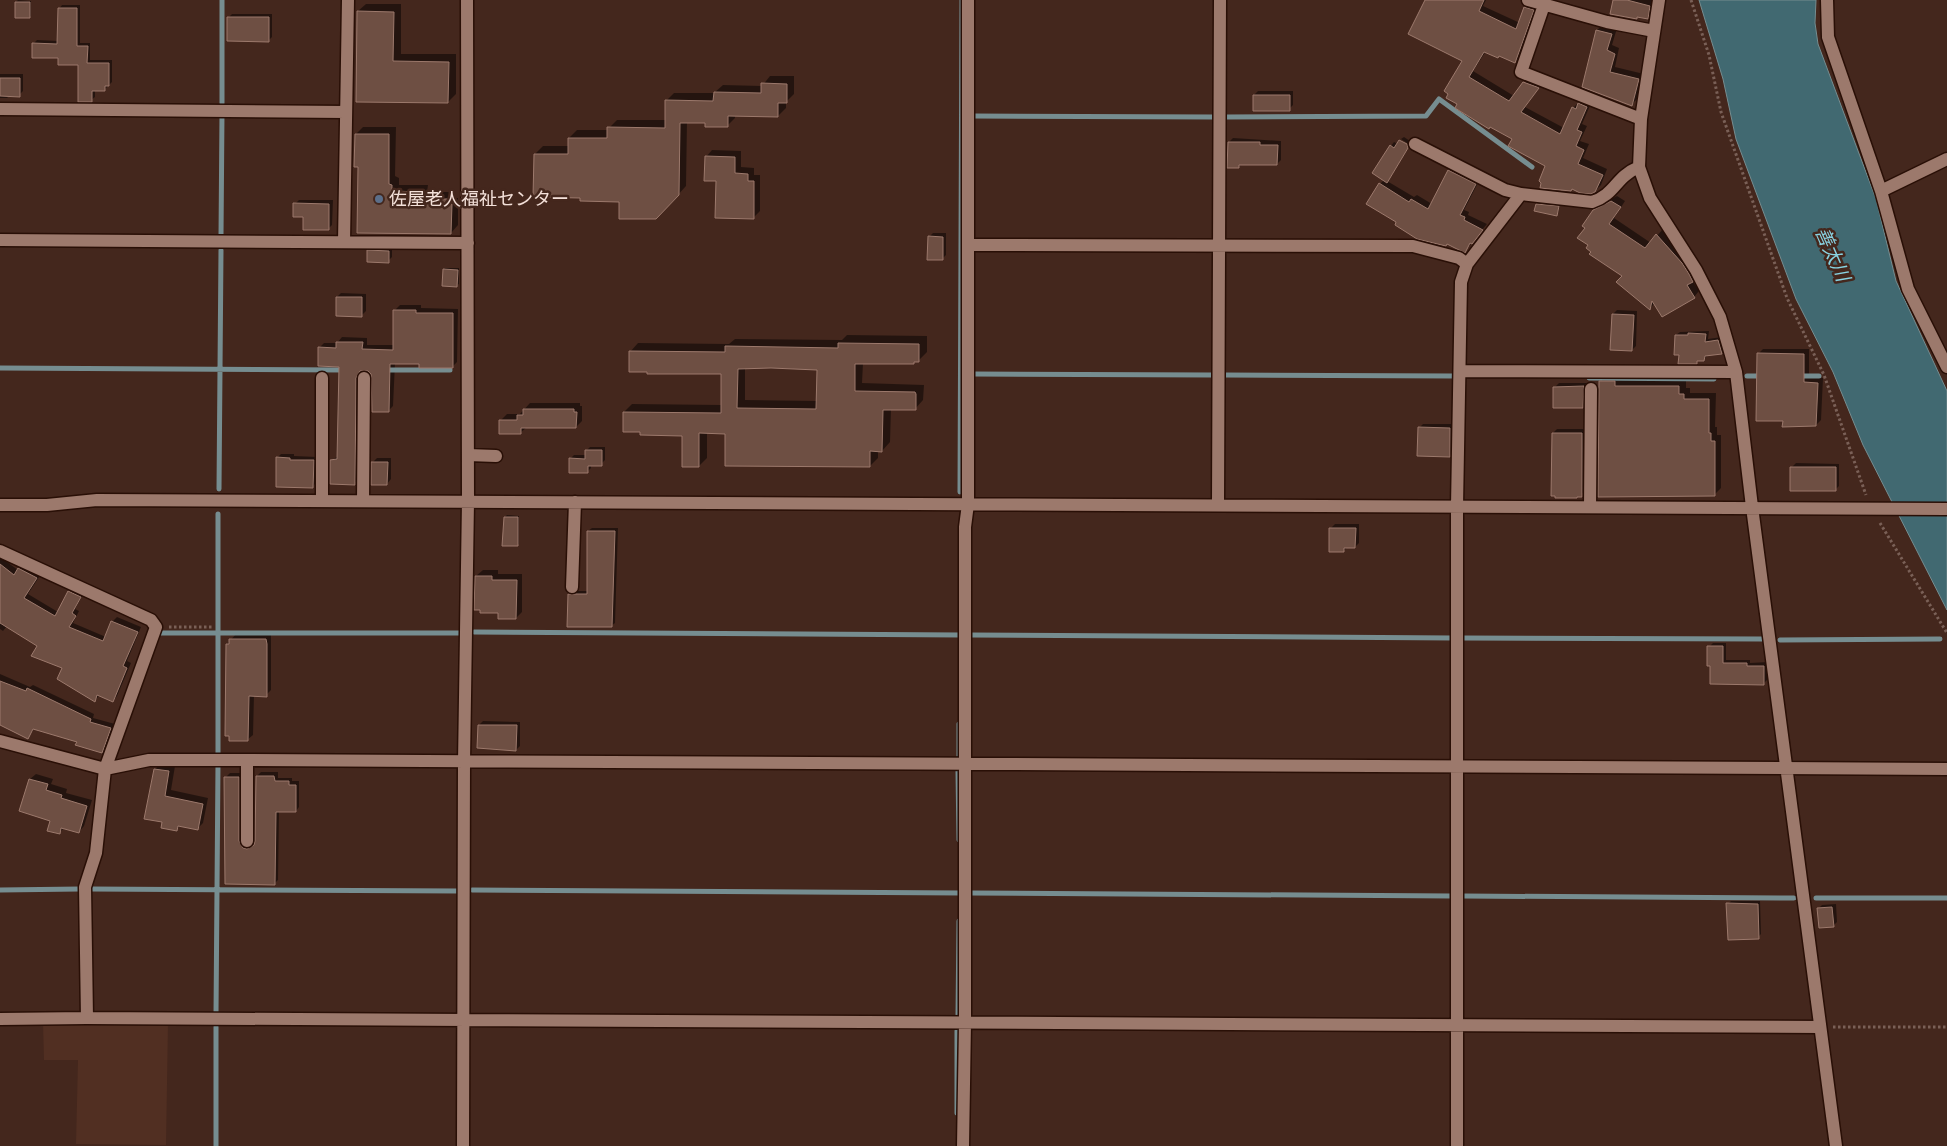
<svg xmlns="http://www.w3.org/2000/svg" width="1947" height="1146" font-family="'Libre Baskerville','Noto Sans JP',serif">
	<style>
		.built { fill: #512f22 }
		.water { fill: #416971; stroke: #768d90 }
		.shadow { fill: #0007; fill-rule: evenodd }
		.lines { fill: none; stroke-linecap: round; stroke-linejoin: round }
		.stream { stroke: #768d90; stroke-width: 5 }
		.building { fill: #6e4f43; stroke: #9c796c; fill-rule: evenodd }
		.minor-casing { stroke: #290f06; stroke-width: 15 }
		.path { stroke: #7a6057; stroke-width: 3; stroke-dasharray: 2.5 2.5; stroke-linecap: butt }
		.minor { stroke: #9c796c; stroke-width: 12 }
		.service-dot { fill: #5c6f8a; stroke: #44271d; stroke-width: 2 }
		.labels { text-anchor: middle; stroke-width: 5; stroke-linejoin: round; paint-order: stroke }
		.poi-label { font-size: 18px; fill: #f3e0d9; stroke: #44271d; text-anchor: start }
		.water-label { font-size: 19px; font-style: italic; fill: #88d2e1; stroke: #44271d }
	</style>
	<rect width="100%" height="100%" fill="#44271d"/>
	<path class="built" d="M43,1023h125l-2,122 -90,-1 2,-84h-34z"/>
	<path class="water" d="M1699,0h117l-1,23 3,21 58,155 20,82 51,110v219l-84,-165 -30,-73 -37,-73 -60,-160 -13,-60z"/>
	<path class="shadow" d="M18,0l13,1v15l-2,1 -13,-15z
		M1426,0h60l-3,6 37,17 5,-15 6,-6 7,3 -17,51 -6,6 -16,-7 -13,-4 -13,20 41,25 16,-19 13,5 -18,25 39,21 9,-20 5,-5 6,-5 8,3 -10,23 5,2 -7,15 9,3 -6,14 24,11 -6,16 -6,6 -48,-25 -34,-27 -54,-35 5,-44z
		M1614,0h39l-2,14 -4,4 -9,-2 -2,2z
		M366,4h35v50h55v40l-8,8 -91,-1 1,-90z
		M62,5h18v38h10v17h22v22l-8,8 -9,-1v8l-4,3 -12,-36 -19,-7 -27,-13 4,-4 22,1v-32z
		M232,14h40v23l-4,4 -40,-23z
		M1603,25l14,3 -5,17 7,3 -4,19 29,7 -7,25 -5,5 -49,-18 14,-56z
		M0,74h23v17l-4,4h-9l-3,3h-7z
		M770,76h24v18l-8,8v6l-8,8 -43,-1v3l-8,8 -21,-4 -19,-1 -1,65 -22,24 -43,-10 -40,-3 -46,-43 8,-8h26v-8l8,-8h32v-2l8,-8h49v-19l8,-8h40l9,-8 39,1z
		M1258,91h35v14l-4,4 -35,-14z
		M363,127h33l-1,49 4,2v7h29l-1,7h28v6h3v27l-7,8 -93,-1 1,-66 -3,-32z
		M1404,137l6,4v4l-9,-6z
		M1233,138l48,3v19l-4,4h-36l-2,3 -10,-25z
		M1399,141l10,6 -22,34 27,16 3,-2 15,9 17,-33 5,-5 26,13 -16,31 5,2 -1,3 19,9 -22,27 -67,-30 -18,-37 4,-4 7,-34 3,-4 4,2z
		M712,150l29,1v16l13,1v7h6v36l-7,7 -36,-38 -11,-23z
		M1617,196l8,5 -11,17 37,25 11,-13 25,28 10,17 -5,5 7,11 -5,6 -39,6 -5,5 -26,-32 -31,-25 -7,-23 8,-17 6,-6z
		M299,200h34l-1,25 -4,4 -33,-25z
		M1539,203l21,2 -2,8 -2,2 -19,-10z
		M933,233h13v22l-4,4 -13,-22z
		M373,247h19v10l-4,4 -19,-10z
		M445,268h14v16l-2,1 -13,-15z
		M341,293l25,1v17l-4,4 -25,-18z
		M400,305h21v3l37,1 -1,53 -5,5 -32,-4h-25l-2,43 -5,5 -16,-37 -4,-4h-7l-1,108 -6,5 -23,-22 7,-5 2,-91 -21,-17 5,-5h13l5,-6 25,1v7h27l1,-35z
		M1617,310l20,1 -1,35 -4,4 -19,-36z
		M1709,331l-1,8 14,-2 3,12 -3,3 -14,2 -4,6h-5l-3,2 -16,-9 -4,-18 4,-3z
		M847,335l80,1v16l-9,9 -55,2 -1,20 62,2 -1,15 -8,9h-24l-1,33 -8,9 -4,-1v8l-8,8 -144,-33 -19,-1v26l-8,8 -16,-32 -42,-3 -17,-19 8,-8 90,1v-32l-92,-21 8,-9 91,1 6,-5 107,1zM745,368l73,1v32l-73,-1z
		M1763,349h46v29h14l-2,42 -5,5 -32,-5 -26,-66z
		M1607,375h14v5h65v8h4v5h26l-1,34h2v8h4v53l-7,7 -113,-113z
		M1559,383h28l-1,20 -4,4 -27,-20z
		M530,403h50v3h2v15l-6,6h-49l-7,6 -19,-13 6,-6h13z
		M1423,424h31l-1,28 -4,4 -30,-28z
		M1557,429h29l-1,62 -8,6 -24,-64z
		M590,447h15v13l-4,4 -10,1v3l-4,4 -17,-13 4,-4h12v-4z
		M281,454h13v2l23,1v25l-4,4 -36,-28z
		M377,458h14v21l-4,5 -14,-22z
		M1796,463l43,1v22l-4,4 -43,-23z
		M507,515l12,1v28l-2,1 -12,-28z
		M1335,524h24v19l-4,4h-7l-5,4 -12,-23z
		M592,528h26l-3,95 -4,3 -42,-31 4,-4h15v-60z
		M0,557l18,13 5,-5 18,9 -13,20 30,18 16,-24 10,4 -9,17 4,2 -6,12 33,14 7,-16 4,-4 24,10 -14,34 4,2 -14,33 -4,5 -13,-6 -5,5 -56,-54 -32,-20 -4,5 -3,-2z
		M483,570h15v4h24v38l-6,6 -17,-6 -23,-36z
		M236,634h35v56l-5,5h-12l-1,40 -6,5 -17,-5 -3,-91z
		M1713,643h13v17h24v3l18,-1v17l-4,4 -53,-18 -2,-18z
		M0,674l30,13 3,-2 61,29 -1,4 22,6 -8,23 -5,4 -24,-10 -43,-13 -7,9 -28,-39z
		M483,721l37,1v24l-4,4 -37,-25z
		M161,764l14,2 -4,24 37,8 -5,25 -6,6 -16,-4 -5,5 -12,-9 -9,-52z
		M261,772h17v6h14v3h7v26l-3,4h-17l-1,69 -4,4 -48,-1v-106l4,-4h12l2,69 7,4 3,-1 2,-4 1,-65z
		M36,774l17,5 -2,5 16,5 -1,4 26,7 -8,26 -5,6 -14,-5 -6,6 -7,-13 -31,-9 9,-32z
		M1731,901h29l1,33 -3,3 -30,-33z
		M1836,904l1,18 -4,4 -15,-17 4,-4z"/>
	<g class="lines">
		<path class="stream" d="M222,0v103
			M973,116l241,1
			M1226,117l200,-1 13,-17 93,68
			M221,236l1,-123
			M0,368l344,2
			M385,370h65
			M973,374l239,1
			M1225,375l229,1
			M1747,376h15
			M1798,376h21
			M1589,378l125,1
			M219,489l2,-239
			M960,492l2,-492
			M474,632l487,3
			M157,633h304
			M971,635l482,3
			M1464,638l298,1
			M1780,640l160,-1
			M218,755v-241
			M959,756v-32
			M958,771l1,69
			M90,889l369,2
			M0,890l80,-1
			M472,890l489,3
			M970,893l481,3
			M1464,896l330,2
			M1816,898h131
			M216,1014l2,-250
			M958,1016l1,-95
			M216,1027v119
			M957,1031v82"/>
	</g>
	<path class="building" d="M1425,0h59l-5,11 37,18 8,-22 10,3 -19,53 -16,-7 -1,2 -14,-6 -15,25 40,24 14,-19 14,5 2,1 -18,24 39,22 12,-27 4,2 2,-6 9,4 -10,23 5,2 -6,14 8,4 -6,14 25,11 -8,17 -4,2 -11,-1 -8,-4 -1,2 -31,-3 1,-5 -2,-2 6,-15 -37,-20 4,-7 -22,-12 -1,2 -34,-21 2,-4 -11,-6 2,-4 -4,-3 18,-30 -54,-27z
		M1613,0h14l23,6 -2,13 -11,-2v2l-27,-5z
		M15,2h15v16h-15z
		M58,8h19v38h11l-1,17h22v23h-4v5h-13v11h-14v-37h-20v-7h-26v-15l25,1z
		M357,11l37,1 -1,49 56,1 -1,41 -92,-1z
		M227,17h42v25l-42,-1z
		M1596,30l16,4 -5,16 8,4 -5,18 29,7 -7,27 -50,-19z
		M0,78h20v19l-20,-1z
		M761,83l26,1v19h-9v14l-50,-1v11h-23v-4h-25l-1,72 -23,24h-37v-17l-39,-1v-3l-47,-1 1,-43h34v-16h39v-11l58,1v-28l48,1 1,-9 47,1z
		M1253,95h37v16h-37z
		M355,134h34v50l3,1v6l29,1v7h27v5h4l-1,30 -94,-1 1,-66h-4z
		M1399,140l8,4 1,4 -21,35 -15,-10 18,-28 4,3z
		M1228,142h32v3h18l-1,20h-38v3h-12z
		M705,156l30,1v16l13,1v7h6v38l-39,-1 1,-37h-12z
		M1448,170l28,14 -16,31 5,2 -1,3 19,10 -11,14 -2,-1 -5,10 -18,-9 -1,2 -29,-7 -22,-14 1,-3 -30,-18 13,-21 30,19 2,-3 17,10z
		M1611,201l10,6 -12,17 36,24 11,-14 26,29 7,11 4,8 -6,3 8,13 -33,19 -10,-16 -2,9 -34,-28 6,-6 -33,-22 2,-2 -5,-4 2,-3 -11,-7 8,-10 -3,-2 11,-16z
		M293,203l36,1v26h-26v-13h-10z
		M1536,204l23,2 -2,10 -23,-5z
		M928,236l15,1v23h-16z
		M367,250l22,1v12l-22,-1z
		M443,269l15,1 -1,17 -15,-1z
		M336,297h26v20l-26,-1z
		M393,310h23v3h37v55h-34v-4h-29l-1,48h-17l-1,-38 -3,-3h-8l-4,7 -1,107 -25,-1v-24l7,-1 2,-92 -21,-1v-19l18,1v-6h27l-1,7 31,1z
		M1612,314l22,1 -2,36 -22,-1z
		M1688,333l18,1 -1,8 13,-2 4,14 -17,2 -1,5h-7v3h-19l1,-9h-5l1,-20h13z
		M838,343l81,1v18h-5v2h-59v27l60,1 1,2v16h-33l-1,42 -12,-1v16l-145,-1v-32l-26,-1v34h-17v-31l-42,-1v-3h-17v-20l98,1v-39h-74v-2h-18v-21l96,1v-6l113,2zM771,368l46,2 -1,39 -79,-1 1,-39z
		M1757,353l47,1v28l14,1 -2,43 -34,1 1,-6h-27z
		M1599,381h16v5h64v8h5v5h25v34h2v8h4v55l-117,1z
		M1584,386l-1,22h-30v-21z
		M523,409h51v3h3l-1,16h-55v6h-22v-14h18v-5h6z
		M1418,427l32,1v29l-33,-1z
		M1552,433h30v64h-5v1h-22v-2h-4z
		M585,450h17v16h-14v7h-19v-15l16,1z
		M276,457l14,1v2h24l-1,28 -37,-1z
		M371,462h17l-1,23h-16z
		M1790,467h46v24h-46z
		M504,517h14v29h-16z
		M1329,528h27l-1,20h-11v4h-15z
		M587,531h28l-3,96h-45l1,-33h19z
		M0,564l14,11 4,-7 19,10 -13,20 31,18 13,-25 13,6 -9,16 4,3 -7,11 34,14 8,-20 27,11 -15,34 4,2 -14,34 -16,-7 -2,7 -38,-23 5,-11 -31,-12 6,-10 -37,-23z
		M475,576h17v4h25l-1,39h-18v-6h-18v-3h-6z
		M229,639h37l1,5v53l-18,-1 -1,45h-19v-5h-4l1,-92h3z
		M1707,646h16v17h24v3h17v19l-54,-1v-18h-3z
		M0,681l26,10 1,-3 64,31 -1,3 21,6 -9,25 -27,-8 2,-3 -44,-13 -5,10 -28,-14z
		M478,725h39l-1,26 -39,-3z
		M154,769l15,2 -4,25 38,8 -5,26 -20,-4 -1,5 -16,-3 1,-6 -18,-3z
		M256,776h18l1,5h14v4h7v27h-20l-1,73 -50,-1 -1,-107h15v64l4,7 4,1 7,-4 1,-4z
		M29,779l19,5 -2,6 16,5 -1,3 26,8 -8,27 -18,-5 -1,6 -13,-3 3,-10 -31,-10z
		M1726,903l32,1 1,35 -31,1z
		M1832,907l2,20 -15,1 -2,-20z"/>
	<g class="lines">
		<g class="minor-casing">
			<path id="minor" d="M1528,0l79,22 47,9
				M1659,0l-18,119 -2,48 11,31 46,72 24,47 16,55 16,135 84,639
				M1827,0l1,37 53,154
				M1544,5l-23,67 120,47
				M0,109l346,3
				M1415,144l90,46 16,4
				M1947,159l-66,32 27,98 39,78
				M0,240l468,3
				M344,242l4,-242
				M968,245l445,1 46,12 8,6 -6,18 -4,224v640
				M1467,264l54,-70 71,8c24,-8 23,-25 47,-35
				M1460,371l276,1
				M322,378v123
				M468,455l28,1
				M363,501l1,-123
				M0,505h47l50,-5 1850,9
				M1218,505l2,-505
				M1590,507l1,-118
				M0,551l151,69 5,7 -51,142 -9,84 -11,34 2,131
				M572,587l3,-85
				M0,741l105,28 44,-9h98l1700,9
				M247,841v-81
				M0,1019l87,-1 1733,9
				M463,1146l1,-384 4,-261 -1,-501
				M963,1146l2,-123v-496l3,-23v-504"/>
		</g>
		<path class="path" d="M1691,0l18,55 12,57 66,186 37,77 42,120
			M1880,523l67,110
			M169,627h45
			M1833,1027h114"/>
		<use href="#minor" class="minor"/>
	</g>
	<circle class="service-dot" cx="379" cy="199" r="5"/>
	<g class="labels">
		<g class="poi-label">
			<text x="389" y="205">佐屋老人福祉センター</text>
		</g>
		<g class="water-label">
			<text transform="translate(1833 254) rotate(66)" y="7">善太川</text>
		</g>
	</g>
</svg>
